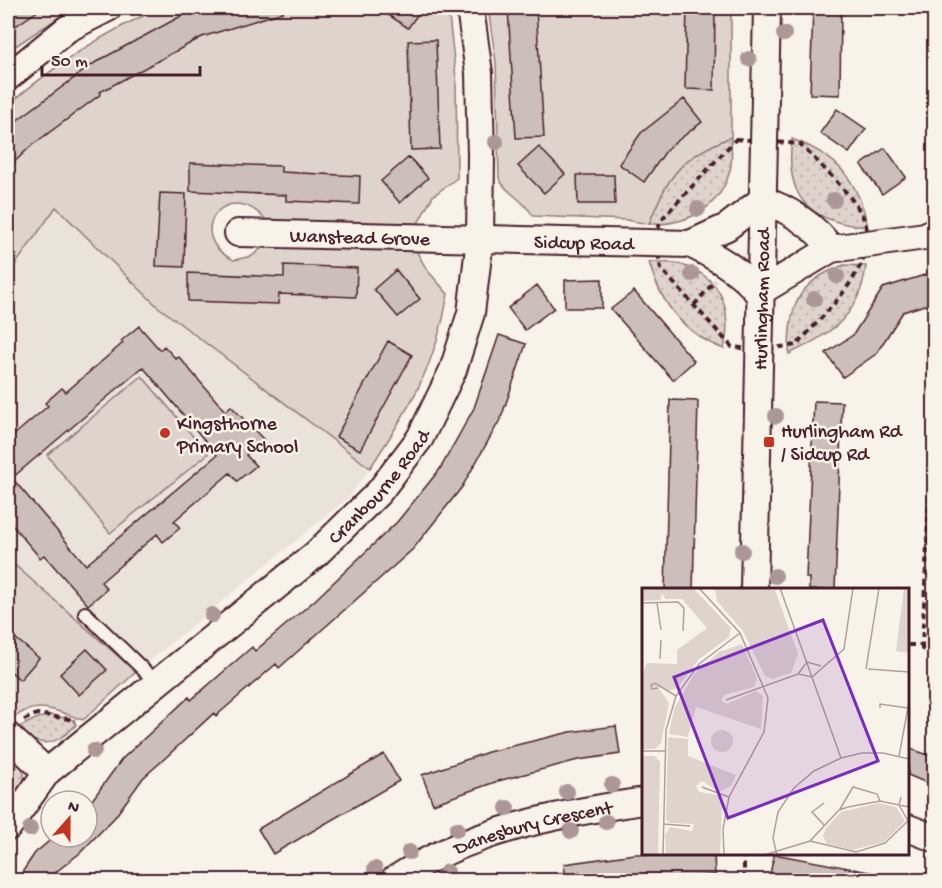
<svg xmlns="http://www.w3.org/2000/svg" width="942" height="888" font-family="'Gochi Hand',sans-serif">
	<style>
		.built { fill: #eae3da }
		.grass { fill: url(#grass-dots); stroke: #947a7c; stroke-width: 1.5 }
		.garden { fill: #ded4cc; stroke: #947a7c; stroke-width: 1.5 }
		.building { fill: #ccbfb9; stroke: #4a1f2b; stroke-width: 1.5; fill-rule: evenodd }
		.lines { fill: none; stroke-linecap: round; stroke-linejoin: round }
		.service-casing { stroke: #4a1f2b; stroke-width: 16 }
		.minor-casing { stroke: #4a1f2b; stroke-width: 30 }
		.path { stroke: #4a1f2b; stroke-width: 4; stroke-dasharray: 6 4.5; stroke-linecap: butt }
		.service { stroke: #f7f3e8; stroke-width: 12 }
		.minor { stroke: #f7f3e8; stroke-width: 26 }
		.tree { fill: #ac9796 }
		.poi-dot { fill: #c8321e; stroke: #f7f3e8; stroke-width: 2 }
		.labels { text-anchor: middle; stroke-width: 5; stroke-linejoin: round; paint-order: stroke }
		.street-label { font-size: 20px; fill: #4a1f2b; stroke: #f7f3e8 }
		.poi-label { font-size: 20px; fill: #4a1f2b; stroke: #f7f3e8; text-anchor: start }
		.inset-road { fill: none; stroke: #b29e9c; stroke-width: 1.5 }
		.view { fill: #7b2cbf; fill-opacity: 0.15; stroke: #7b2cbf; stroke-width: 3 }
		.inset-edge { fill: none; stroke: #4a1f2b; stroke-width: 3 }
	</style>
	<defs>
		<pattern id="grass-dots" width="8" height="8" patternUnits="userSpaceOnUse" patternTransform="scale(1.5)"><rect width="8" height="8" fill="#ded4cc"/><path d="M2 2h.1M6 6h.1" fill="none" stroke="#c0b6af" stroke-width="1.8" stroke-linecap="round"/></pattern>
	</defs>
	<rect width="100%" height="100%" fill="#f7f3e8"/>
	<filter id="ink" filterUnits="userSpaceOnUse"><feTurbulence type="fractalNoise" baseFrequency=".0167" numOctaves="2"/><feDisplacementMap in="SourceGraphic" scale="12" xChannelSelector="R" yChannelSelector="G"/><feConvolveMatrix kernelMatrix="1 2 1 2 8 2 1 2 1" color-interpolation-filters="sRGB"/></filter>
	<g filter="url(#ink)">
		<path class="built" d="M55,206l102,100 213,162 -20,28 -214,176 -128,-113v-284z"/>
		<path class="grass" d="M731,137c0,10 2,23 -1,33 -10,39 -43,55 -81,54 19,-50 31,-67 82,-87z
			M792,139c46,17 66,41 76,88 -57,-4 -84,-28 -76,-88z
			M649,262c11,1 23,0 33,3 42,13 50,46 42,84 -40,-15 -64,-47 -75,-87z
			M844,265l22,1c-6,50 -35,68 -77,88 0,-47 7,-72 55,-89z
			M51,715l23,5 2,5c-21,21 -36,25 -59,3l21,-10z
			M8,746c15,17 27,37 0,51z"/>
		<path class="garden" d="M8,8h65l-65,43z
			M161,8h287l8,70 1,100 -24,18 -16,29h-147c-41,-54 -90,11 -36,35l18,-4 17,-14 144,3 14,25 21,24c-12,72 -39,115 -78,174l-213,-162 -101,-99 -48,68v-170c46,-39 97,-74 153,-97z
			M488,8h243v129c-50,20 -63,38 -82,87l-23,-4 -93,-4c-9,-17 -29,-24 -34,-38l-3,-116z
			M142,376l66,78 -98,79 -63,-78z
			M8,559l128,113 -53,48c-29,-10 -48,-22 -75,2z"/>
		<path class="building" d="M8,8h34l-28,19 -6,-9z
			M196,8h87v4l-81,25 -102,55 1,2 -70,52 -23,22v-39l4,-5 84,-62z
			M378,8h44l-14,20z
			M508,8h28l8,129 -28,1z
			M687,8h28l-1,82 -29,-1z
			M813,8h28l-1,87 -30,-1z
			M436,40l4,109 -29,1 -3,-109z
			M684,99l18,23 -34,26 -24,34 -25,-18 22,-31z
			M837,109l29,20 -17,24 -29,-20z
			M539,147l26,27 -21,19 -26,-27z
			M885,148l21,29 -24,17 -21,-29z
			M409,157l19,21 -28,25 -19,-22z
			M190,163l91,3v6l79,4 -1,28 -73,-3v-6l-96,-4z
			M577,175h37l1,29h-37z
			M160,193l26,1 -2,73 -28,-1z
			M284,265l73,3 -1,29 -77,-3 -1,10 -90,-3v-28l96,4z
			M396,270l24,29 -22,18 -24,-28z
			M934,272v30l-31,10 -27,42 -33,23 -17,-24 27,-18 30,-47z
			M602,279v29h-37v-28z
			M537,285l17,23 -29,22 -17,-22z
			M634,291l60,70 -21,19 -62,-71z
			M139,326l21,24 4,-4 12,13 3,-2 46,54 6,-5 33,34 -18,15 10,11 -19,15 -7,-8 -56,48 6,7 -17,14 -6,-8 -56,48 6,7 -19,16 -44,-50 -4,3 -32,-38v-80l40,-34 -3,-3 17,-15 4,4 57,-49 -2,-2zM143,367l74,88 -131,110 -74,-87z
			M499,335l27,9 -25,74 -39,69 -49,62 -134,119 -3,-4 -60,52 -2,-3 -51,47 -20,18 -28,39 -35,36 -24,19 -5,8h-34l18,-27 19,-16h33v-30l35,-48 67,-62 2,3 61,-53 3,4 60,-51 82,-78 43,-53 34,-61z
			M388,341l24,14 -52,95 -24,-13z
			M670,400l28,1 -5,189h-28z
			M814,401l28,1 -7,188h-26v-12h-3z
			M8,632l31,26 -19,22 -12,-11z
			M87,649l20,21 -28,25 -19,-21z
			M616,726l4,28 -42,6 -80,21 -65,23 -11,-29 66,-23 82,-20z
			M908,748l26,9v29l-26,-11z
			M384,754l15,27 -126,73 -15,-25z
			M635,854h79l1,21 -69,5h-80l-2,-16z
			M774,854l101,19 -1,7h-105z"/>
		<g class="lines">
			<g class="service-casing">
				<path id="service" d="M85,613l72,70"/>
			</g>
			<g class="minor-casing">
				<g id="minor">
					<path d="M8,77l59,-48 41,-21"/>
					<path id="s1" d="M238,233l452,11 37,-17 35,-27c25,8 55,27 69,49"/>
					<path d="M690,244c25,12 52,27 68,49l73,-44 94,-13 9,-5"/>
					<path id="s2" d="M754,590l13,-582"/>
					<path d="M8,736l39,36"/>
					<path id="s3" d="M8,827l39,-55 269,-218 63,-62 41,-54 33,-68 18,-57 9,-74 1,-83 -2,-83 -9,-65"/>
					<path d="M908,828l26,10"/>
					<path id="s4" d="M394,880c75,-49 162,-66 250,-79"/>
				</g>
			</g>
			<path class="path" d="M736,139l64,5c20,21 46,44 61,69 26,48 -36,98 -64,132l-40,5 -25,-3 -71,-78 -5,-26 4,-22z
				M694,305l21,-24
				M908,645h14l12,-240
				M922,645v4l12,6
				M24,720l13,-6 38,6
				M744,880v-26"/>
			<use href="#service" class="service"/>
			<use href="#minor" class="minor"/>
		</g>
		<g class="tree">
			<circle cx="784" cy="34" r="8"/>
			<circle cx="749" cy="59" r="8"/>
			<circle cx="496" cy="142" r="8"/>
			<circle cx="834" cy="200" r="8"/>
			<circle cx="698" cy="209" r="8"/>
			<circle cx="692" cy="274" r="8"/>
			<circle cx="837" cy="276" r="8"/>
			<circle cx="814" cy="299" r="8"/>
			<circle cx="776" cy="416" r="8"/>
			<circle cx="742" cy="551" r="8"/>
			<circle cx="775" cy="576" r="8"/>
			<circle cx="212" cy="615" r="8"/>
			<circle cx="94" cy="751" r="8"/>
			<circle cx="612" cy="785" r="8"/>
			<circle cx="567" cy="792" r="8"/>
			<circle cx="507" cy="808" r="8"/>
			<circle cx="606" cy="822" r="8"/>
			<circle cx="30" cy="829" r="8"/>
			<circle cx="457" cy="829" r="8"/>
			<circle cx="571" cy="831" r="8"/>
			<circle cx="409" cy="852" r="8"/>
			<circle cx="375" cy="869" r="8"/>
			<circle cx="447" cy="872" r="8"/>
		</g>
	</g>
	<g class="poi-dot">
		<circle cx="165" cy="433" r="6"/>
		<rect x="763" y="436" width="12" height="12" rx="3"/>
	</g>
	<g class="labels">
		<g class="street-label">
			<text dy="7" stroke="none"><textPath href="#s1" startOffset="122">Wanstead Grove</textPath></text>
			<text dy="7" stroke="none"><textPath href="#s1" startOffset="346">Sidcup Road</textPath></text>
			<text dy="7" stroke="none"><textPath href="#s2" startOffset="291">Hurlingham Road</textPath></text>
			<text dy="7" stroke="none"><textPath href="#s3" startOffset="506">Cranbourne Road</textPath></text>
			<text dy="7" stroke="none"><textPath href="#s4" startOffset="150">Danesbury Crescent</textPath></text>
		</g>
		<g class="poi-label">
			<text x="177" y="429">Kingsthorne<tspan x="177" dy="23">Primary School</tspan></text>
			<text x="781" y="437">Hurlingham Rd<tspan x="781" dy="23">/ Sidcup Rd</tspan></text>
		</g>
	</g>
	<g transform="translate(642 588)">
		<rect width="267" height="267" fill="#f7f3e8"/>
		<path d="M262,0h5v65l-13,-2zM237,215l17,4 9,14 -21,21 -32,8 -25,-6 -4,-8 3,-8 15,-16z" fill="#ded4cc"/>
		<path d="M0,0h51l38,40 -2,9 -30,22 -22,29 -9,3 -10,-4 11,16 -8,40 -6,6h-13v-74l5,-12 30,1v-14l30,-22 -25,-29h-16l-4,-5 -2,6 -18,1zM111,0l22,2 23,64 -7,19 -19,6 -7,-3 -22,-45 -26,-30 -2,-12zM100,56l15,34 -3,9 -30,8 -3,6 6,3 29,-13 7,5 -2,33 -65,-22 -8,30 -19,-3 5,-25 20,-35 25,-22zM69 153a11 11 0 1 1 22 0a11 11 0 1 1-22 0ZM26,149l20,2v17l48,19 -5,11 -12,6 -17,-11 -6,5 3,6 19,3 4,10 -2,50h-54l-1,-20 5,-8 22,4 2,-7 -24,-1 -4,-4zM0,168h13l5,6 -2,93h-16z" fill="#ded4cc"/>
		<path class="inset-road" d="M57,0l41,45 28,65 -4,34 -35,65 -6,32 1,26M138,0l61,170M0,15l36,-1 6,6 -1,23M15,15l4,27M18,71l1,-19M224,81l13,-81M226,81l41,3M156,86l14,3 32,-28 9,-61M16,100l-6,1 -1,-4 4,-2 21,13M84,112l72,-26 9,-12 14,4M238,120v-4l28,4M0,163h23M257,168l10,-54M60,199l27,10M259,209l-2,8 9,16M198,221l13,-22 24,7 3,7M21,236l27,2M182,237l-12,-13 12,-9M168,253l46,11 29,-9 24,-23M21,267l3,-125 10,-34 23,-32 41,-31M122,267l46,-14 29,-31 9,-3 32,-6 29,6M135,267l-4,-17 5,-26 16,-24 20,-17 27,-13 21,-5h21l26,6"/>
		<path class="view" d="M181,32l55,141 -150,57 -54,-141z"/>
		<rect width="267" height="267" class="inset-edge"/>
	</g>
	<rect width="942" height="888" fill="none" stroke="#f7f3e8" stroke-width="30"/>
	<rect x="15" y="15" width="912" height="858" fill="none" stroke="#4a1f2b" stroke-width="2" filter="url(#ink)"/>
	<g transform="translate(69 819) rotate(21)"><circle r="28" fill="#f7f3e8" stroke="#b29e9c" stroke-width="1.5"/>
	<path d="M0-4.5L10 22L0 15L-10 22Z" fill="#c8321e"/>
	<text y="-9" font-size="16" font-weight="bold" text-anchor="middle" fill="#4a1f2b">N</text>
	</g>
	<path d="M42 66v9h158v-9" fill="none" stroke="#4a1f2b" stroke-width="3"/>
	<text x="51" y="66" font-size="18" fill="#4a1f2b" stroke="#f7f3e8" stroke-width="4.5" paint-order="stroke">50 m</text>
</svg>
